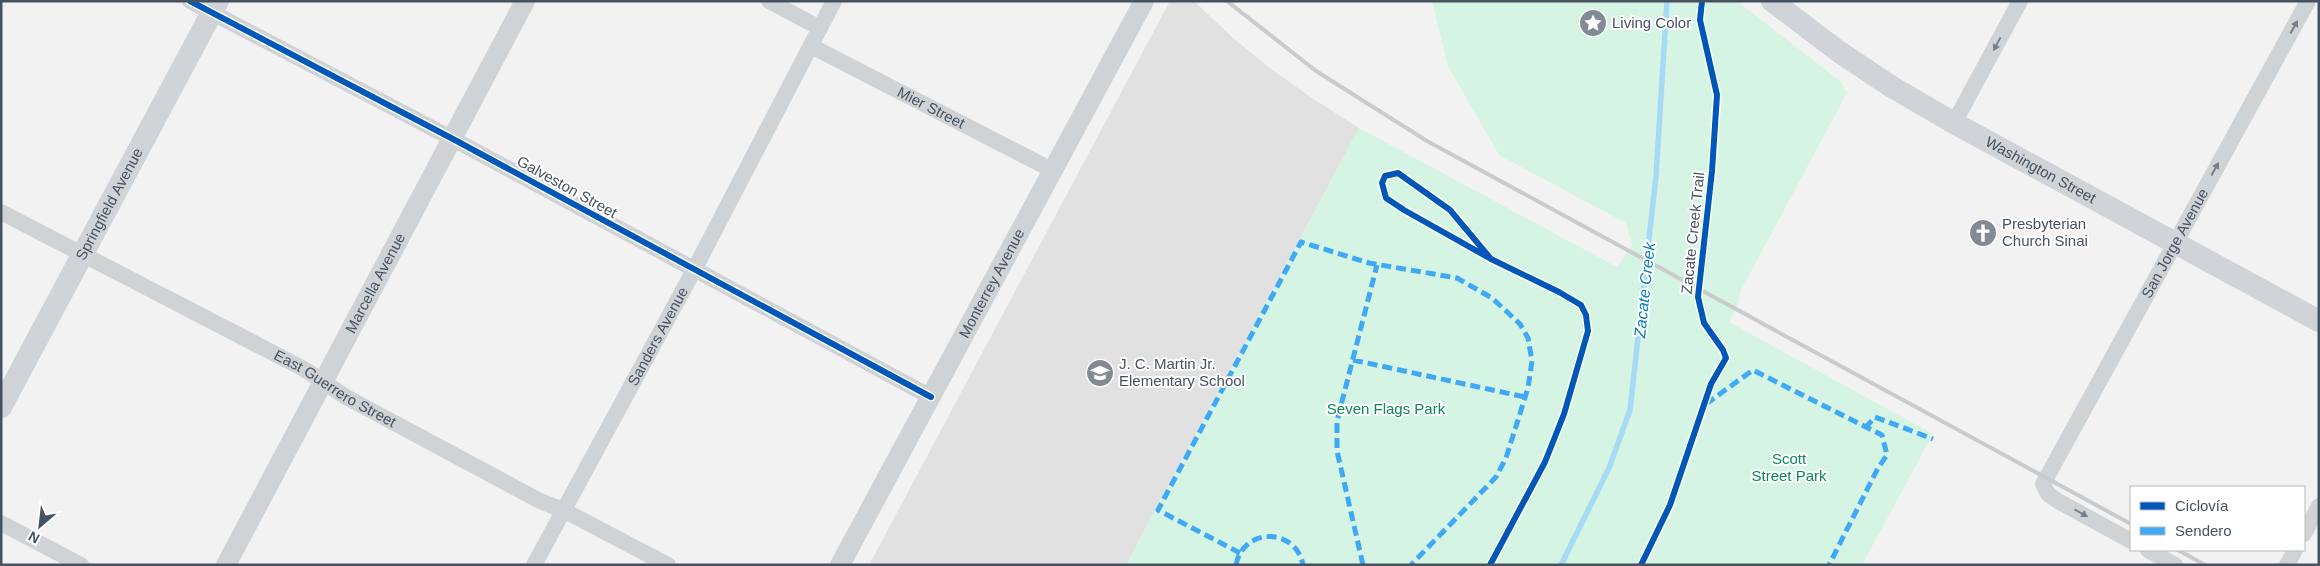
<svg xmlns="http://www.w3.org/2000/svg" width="2320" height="566" font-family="Helvetica,sans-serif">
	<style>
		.education { fill: #e1e1e2 }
		.green { fill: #d5f4e4 }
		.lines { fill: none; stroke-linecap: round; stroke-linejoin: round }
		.stream { stroke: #a6daf5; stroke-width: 5.5 }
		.minor { stroke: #d0d3d6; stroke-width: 16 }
		.tertiary { stroke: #d0d3d6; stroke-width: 20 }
		.secondary { stroke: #d0d3d7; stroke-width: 22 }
		.rail { stroke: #c9cbcd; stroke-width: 4 }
		.quiet { stroke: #3fa9f5; stroke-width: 5; stroke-dasharray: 10 5; stroke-linecap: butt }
		.cycleway-casing { stroke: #fff; stroke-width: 9 }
		.cycleway { stroke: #0057b8; stroke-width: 6 }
		.oneway { fill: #777f8a }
		.labels { text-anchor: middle; stroke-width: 4; stroke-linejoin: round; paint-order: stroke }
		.poi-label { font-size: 15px; fill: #475261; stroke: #fff; text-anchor: start }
		.street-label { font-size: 15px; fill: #475261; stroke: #fff }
		.park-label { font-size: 15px; fill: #0d8759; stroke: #fff }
		.water-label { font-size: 16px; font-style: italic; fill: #007dbb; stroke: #fff }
	</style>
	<rect width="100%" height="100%" fill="#f3f2f2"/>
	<path class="education" d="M1170,1h24l40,38 36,29 39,28 50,32 -233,437h-257z"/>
	<path class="green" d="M1432,1h305l103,80 7,12 -106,197 -3,14 -9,18 204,112 -71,131h-736l233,-437 258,139 15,-21 -6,-23 -127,-68 -51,-89z"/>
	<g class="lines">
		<path class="stream" d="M1561,565l48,-97 21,-58 26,-234 11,-175"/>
		<g class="minor">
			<path d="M190,1l263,138 478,258"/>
			<path d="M769,1l51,27"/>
			<path id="s1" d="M811,46l241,124"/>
			<path d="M1954,123l66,-122"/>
			<path id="s2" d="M1,212l303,157 42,28 194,104 23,9 105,55"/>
			<path d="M1,523l80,42"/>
			<path d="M2304,534l15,-28"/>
			<path id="s3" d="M2131,541l-73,-40 -10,-7 -5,-10 265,-483"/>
			<path d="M2148,550l27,15"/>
			<path id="s4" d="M534,565l160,-295 140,-269"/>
			<path d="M2287,565l8,-15"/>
		</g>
		<g class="tertiary">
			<path id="s5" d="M226,565l299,-564"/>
			<path id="s6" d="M840,565l304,-564"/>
		</g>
		<g class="secondary">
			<path id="s7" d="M1772,1l66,50 54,36 62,36 365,198"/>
			<path id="s8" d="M1,407l217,-406"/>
		</g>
		<path class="rail" d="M1227,1l89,70 111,70 704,383
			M2178,550l27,15"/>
		<path class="quiet" d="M1353,360l172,37
			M1706,404l47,-34 129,65 5,20 -9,13 -49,97
			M1865,428l10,-11 58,22
			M1240,553l-82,-43 143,-268 68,21 88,15 35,20 28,26 8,14 4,23 -4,27 -22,70 -10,19 -85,88
			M1236,565c7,-38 60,-38 67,0
			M1363,565l-26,-114v-30l40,-156"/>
		<g class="cycleway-casing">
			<path id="cycleway" d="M190,1l263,138 478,258
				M1490,565l55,-103 19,-48 24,-83 -2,-16 -5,-10 -22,-13 -68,-33 -87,-49 -18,-12 -4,-15 3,-7 13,-3 52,37 41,49
				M1641,565l29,-60 41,-121 15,-26 -3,-8 -19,-27 -6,-26 14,-126 5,-76 -17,-75 2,-19"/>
		</g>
		<use href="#cycleway" class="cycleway"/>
	</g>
	<defs><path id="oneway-solid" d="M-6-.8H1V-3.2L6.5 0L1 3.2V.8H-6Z" transform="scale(1.25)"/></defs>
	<g class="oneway">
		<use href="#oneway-solid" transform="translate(2294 27) rotate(-61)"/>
		<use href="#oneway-solid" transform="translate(1997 44) rotate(118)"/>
		<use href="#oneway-solid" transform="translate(2215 169) rotate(-61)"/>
		<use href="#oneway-solid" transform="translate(2081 513) rotate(29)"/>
	</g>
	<defs>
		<g id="sight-disc" transform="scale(1.4375)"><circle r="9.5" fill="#838a94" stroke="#fff"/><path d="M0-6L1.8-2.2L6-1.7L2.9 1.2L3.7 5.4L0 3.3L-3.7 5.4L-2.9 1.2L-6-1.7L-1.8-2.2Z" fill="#fff"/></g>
		<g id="church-disc" transform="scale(1.4375)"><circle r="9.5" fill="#838a94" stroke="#fff"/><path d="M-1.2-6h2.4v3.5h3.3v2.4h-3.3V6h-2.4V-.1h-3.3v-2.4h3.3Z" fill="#fff"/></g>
		<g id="school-disc" transform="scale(1.4375)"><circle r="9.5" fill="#838a94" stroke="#fff"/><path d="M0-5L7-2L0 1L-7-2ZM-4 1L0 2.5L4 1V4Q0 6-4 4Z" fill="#fff"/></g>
	</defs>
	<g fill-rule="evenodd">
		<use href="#sight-disc" x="1593" y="23"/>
		<use href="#church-disc" x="1983" y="233"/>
		<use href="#school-disc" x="1100" y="373"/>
	</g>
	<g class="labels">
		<g class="poi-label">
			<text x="1612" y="28">Living Color</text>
			<text x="2002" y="229">Presbyterian<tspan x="2002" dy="17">Church Sinai</tspan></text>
			<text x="1119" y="369">J. C. Martin Jr.<tspan x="1119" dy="17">Elementary School</tspan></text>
		</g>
		<g class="street-label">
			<text dy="5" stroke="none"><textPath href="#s1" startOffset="135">Mier Street</textPath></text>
			<text dy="5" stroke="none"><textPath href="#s7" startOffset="318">Washington Street</textPath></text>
			<text transform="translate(567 187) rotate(29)" y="5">Galveston Street</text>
			<text dy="5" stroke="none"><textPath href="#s8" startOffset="230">Springfield Avenue</textPath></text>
			<text transform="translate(1693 233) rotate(-84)" y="5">Zacate Creek Trail</text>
			<text dy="5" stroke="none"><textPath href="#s3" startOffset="381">San Jorge Avenue</textPath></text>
			<text dy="5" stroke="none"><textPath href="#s6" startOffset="320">Monterrey Avenue</textPath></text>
			<text dy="5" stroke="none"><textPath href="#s5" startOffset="319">Marcella Avenue</textPath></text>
			<text dy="5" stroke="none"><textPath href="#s4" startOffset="260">Sanders Avenue</textPath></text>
			<text dy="5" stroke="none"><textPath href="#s2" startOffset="378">East Guerrero Street</textPath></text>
		</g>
		<g class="park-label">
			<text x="1386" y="414">Seven Flags Park</text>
			<text x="1789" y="464">Scott<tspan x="1789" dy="17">Street Park</tspan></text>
		</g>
		<g class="water-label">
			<text transform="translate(1644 290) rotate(-84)" y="6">Zacate Creek</text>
		</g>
	</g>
	<rect width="2320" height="566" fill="none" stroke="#475261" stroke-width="5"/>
	<rect x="2130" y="486" width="175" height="65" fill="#ffffff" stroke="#b5bac0"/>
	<rect x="2140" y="502" width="25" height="8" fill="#0057b8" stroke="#b5bac0"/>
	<text x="2175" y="511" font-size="15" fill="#475261">Ciclovía</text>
	<rect x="2140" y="527" width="25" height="8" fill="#3fa9f5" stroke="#b5bac0"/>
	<text x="2175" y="536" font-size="15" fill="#475261">Sendero</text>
	<g transform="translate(40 526) rotate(208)" stroke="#ffffff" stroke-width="4" paint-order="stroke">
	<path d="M0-4L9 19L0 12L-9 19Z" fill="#475261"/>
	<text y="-8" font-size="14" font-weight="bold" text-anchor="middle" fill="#475261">N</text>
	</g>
</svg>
